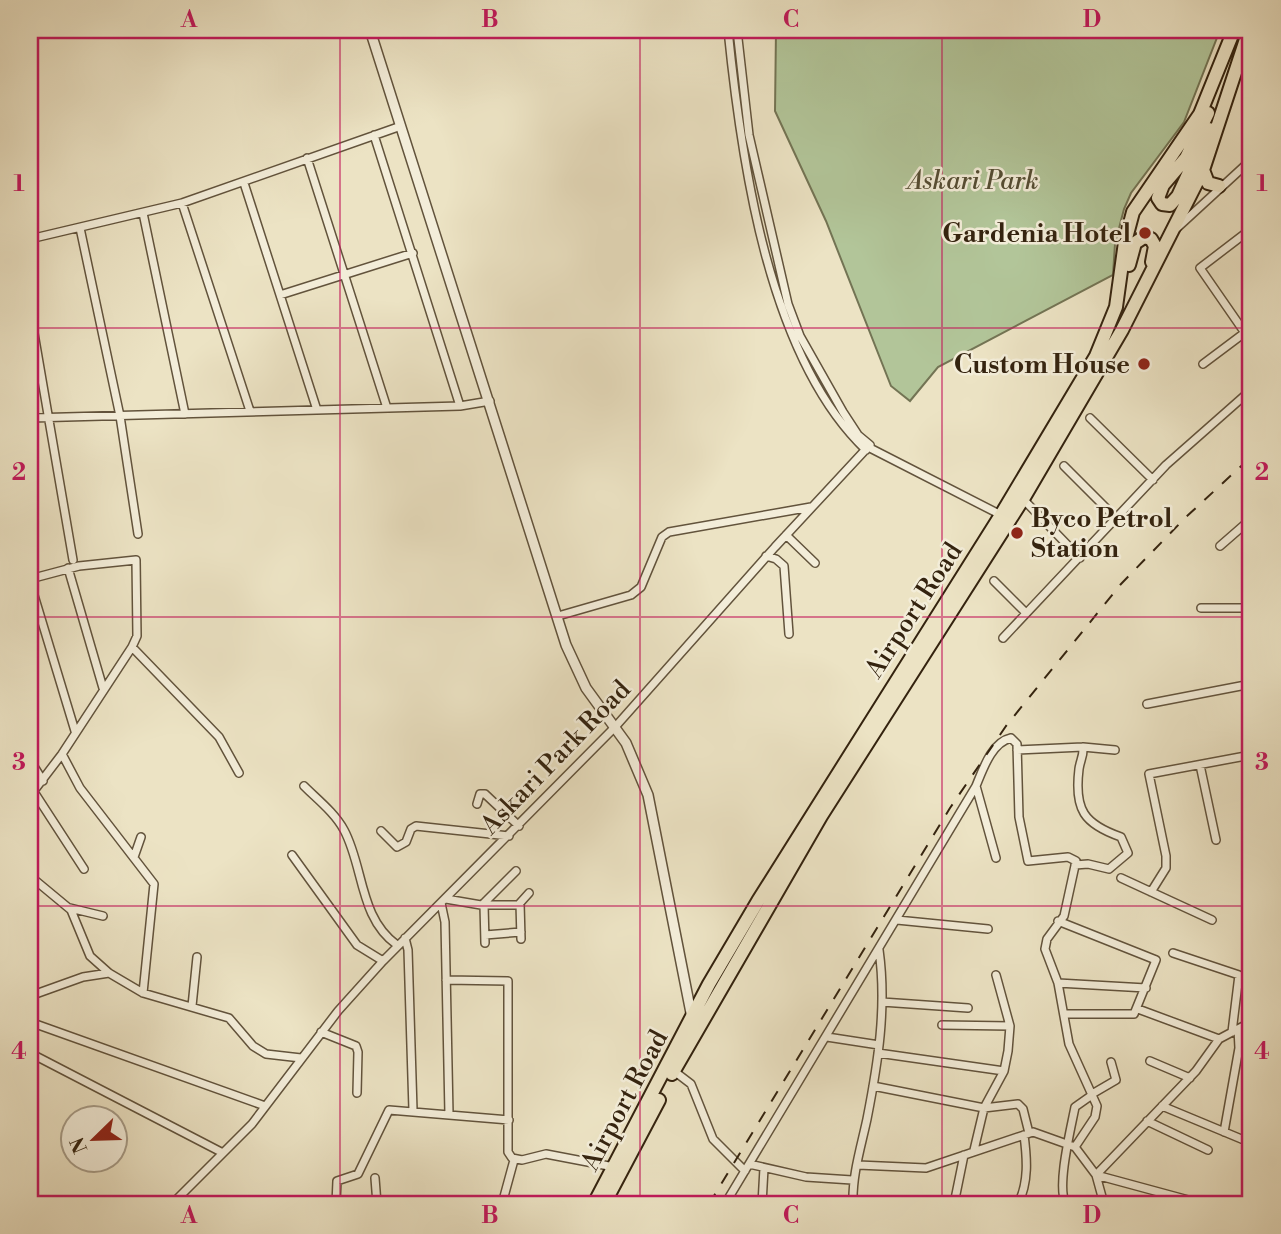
<svg xmlns="http://www.w3.org/2000/svg" width="1281" height="1234" font-family="'Libre Bodoni',serif">
	<style>
		.green { fill: #b2c599; stroke: #737454; stroke-width: 2 }
		.lines { fill: none; stroke-linecap: round; stroke-linejoin: round }
		.minor-casing { stroke: #62533c; stroke-width: 10 }
		.tertiary-casing { stroke: #62533c; stroke-width: 12 }
		.primary-casing { stroke: #34230f; stroke-width: 16 }
		.minor { stroke: #f3edd9; stroke-width: 7 }
		.tertiary { stroke: #f3edd9; stroke-width: 9 }
		.primary { stroke: #ece3c4; stroke-width: 12 }
		.rail { stroke: #34230f; stroke-width: 2; stroke-dasharray: 12 12; stroke-linecap: butt }
		.grid { fill: none; stroke: #c2185b; stroke-width: 2; stroke-opacity: 0.55 }
		.poi-dot { fill: #8f2418; stroke: #f3edd9; stroke-width: 2.5 }
		.labels { text-anchor: middle; stroke-width: 5; stroke-linejoin: round; paint-order: stroke }
		.park-label { font-size: 26px; font-style: italic; fill: #544c32; stroke: #f3edd9 }
		.poi-label { font-size: 26px; font-weight: bold; fill: #34230f; stroke: #f3edd9; text-anchor: end }
		.street-label { font-size: 26px; fill: #34230f; stroke: #f3edd9 }
		.neatline { fill: none; stroke: #c2185b; stroke-width: 2.5 }
		.grid-label { font-size: 23px; text-anchor: middle; font-weight: bold; fill: #c2185b }
	</style>
	<rect width="100%" height="100%" fill="#ece3c4"/>
	<filter id="stains"><feTurbulence type="fractalNoise" baseFrequency=".00286" numOctaves="4"/><feColorMatrix values="0 0 0 0 .2 0 0 0 0 .09 0 0 0 0 .02 0 0 0 .5 -.17"/></filter>
	<radialGradient id="worn" r=".72"><stop offset=".6" stop-color="#630" stop-opacity="0"/><stop offset="1" stop-color="#630" stop-opacity=".3"/></radialGradient>
	<path class="green" d="M776,30h444l-36,92 -53,71 -7,16 -9,35 -2,31 -175,92 -28,34 -19,-15 -65,-165 -51,-110z"/>
	<g class="lines">
		<g class="minor-casing">
			<path id="minor" d="M728,30c13,129 40,327 138,420
				M737,30l12,105 39,169 12,32 43,76 15,23 12,10 -2,2
				M374,135l86,271
				M307,158l80,250
				M244,183l73,227
				M182,203l68,208
				M143,213l42,201
				M80,228l40,188 18,118
				M1177,228l74,-68
				M30,239l152,-36 219,-77
				M280,295l133,-42
				M30,310l43,250
				M1245,333l-45,-65 51,-39
				M1203,364l48,-36
				M30,418l430,-12 30,-5
				M1090,418l63,62
				M1064,466l52,52
				M1023,499l57,59
				M786,535l29,28
				M1220,546l31,-27
				M766,556l10,3 8,7 5,68
				M68,568l35,120
				M30,579l49,-13 57,-6 1,76 -5,11 -70,107 -32,42
				M994,581l31,31
				M30,582l45,149
				M1201,608h50
				M558,616l73,-21 10,-8 21,-50 7,-5 142,-25
				M1003,638l163,-173 85,-75
				M132,647l87,90 20,36
				M1147,704l104,-20
				M1017,750l66,-3 32,3
				M62,754l18,34 74,96 -11,109
				M30,760l13,21
				M1200,765l16,75
				M304,786c13,13 31,27 40,44 20,37 15,88 53,115
				M34,792l50,77
				M477,804l3,-10h5l34,32
				M381,831l16,16 9,-5 5,-13 5,-3 93,10
				M1247,848l4,-10
				M292,855l65,90 26,16
				M134,857l7,-20
				M996,858l-20,-72c7,-17 16,-44 35,-48l6,6 2,73 9,44 40,-4 8,4 -12,55 -17,23 -2,10 13,34 11,61 28,62 -2,11 -20,30
				M1075,865l13,-1 21,5 19,-16 -7,-16c-37,-13 -47,-27 -42,-68 1,-8 5,-14 4,-22
				M30,876l41,34 19,46 19,17 34,20 86,25 24,28 13,8 35,4
				M1121,878l91,42
				M1151,892l15,-24v-12l-17,-82 102,-19
				M446,899l35,6h39
				M441,903l4,19 4,192
				M482,905l34,-34
				M484,905l1,38
				M70,908l33,8
				M897,920l91,9
				M1058,921l98,39 -22,54h-70
				M485,935l36,-3
				M405,938l3,12 5,160
				M521,939l-1,-36 9,-10
				M1173,953l66,22 -7,57
				M1251,962l-4,30 4,16
				M446,980l62,1v171l4,6 10,2 24,-6 68,13
				M1058,983l88,5
				M30,996l53,-19 26,-4
				M882,1002l86,6
				M192,1006l5,-49
				M1138,1009l81,30
				M30,1022l235,84
				M942,1025l68,1
				M321,1032l35,14 2,6 -1,41
				M827,1037l52,8
				M30,1053l193,100
				M878,1053l126,18
				M1150,1061l40,17
				M674,1071l17,13 22,55 32,32
				M873,1086l111,22 34,-4 5,5 6,24
				M1092,1094l24,-14 -5,-18
				M1162,1106l89,37
				M1147,1121l61,29
				M1224,1132l15,-84 -1,-19
				M974,1150l10,-42 20,-37 4,-20 2,-25 -14,-51
				M749,1164l57,13 46,3
				M858,1165l68,3 107,-36 42,15 21,28 8,29
				M375,1178l2,26
				M727,1200l12,4
				M172,1204l80,-80 86,-113 45,-50 233,-235 159,-179 93,-100 133,68
				M336,1204l1,-23 21,-7 31,-64 120,10
				M502,1204l12,-44
				M725,1204l251,-418
				M762,1204l2,-36
				M853,1204c-1,-29 8,-57 14,-85 11,-56 20,-112 12,-169
				M954,1204l10,-49
				M1018,1204c11,-22 9,-46 6,-69
				M1066,1204c-10,-16 5,-76 9,-97l17,-12
				M1203,1204l-107,-29 100,-104 23,-32 32,-17"/>
		</g>
		<g class="tertiary-casing">
			<path id="tertiary" d="M370,30l196,615 20,43 40,55 22,52 44,223"/>
		</g>
		<g class="primary-casing">
			<path id="primary" d="M1208,113l-22,45 -23,27 -5,13 4,6 8,1 8,-9 31,-67
				M1203,170l5,13 11,3
				M1129,265l6,-22 9,-6 7,2 4,7 -3,16
				M672,1074l149,-258 202,-317 99,-169 81,-160 46,-140
				M594,1204l115,-220 49,-83 243,-386 95,-159 20,-49 9,-65 8,-30 67,-98 34,-84
				M604,1204l55,-104"/>
		</g>
		<use href="#minor" class="minor"/>
		<use href="#tertiary" class="tertiary"/>
		<use href="#primary" class="primary"/>
		<path class="rail" d="M709,1204l241,-396 56,-82 115,-142 65,-67 65,-60"/>
	</g>
	<path class="grid" d="M340,30v1174M640,30v1174M942,30v1174M30,328h1221M30,617h1221M30,906h1221"/>
	<g class="poi-dot">
		<circle cx="1145" cy="233" r="7"/>
		<circle cx="1144" cy="364" r="7"/>
		<circle cx="1017" cy="533" r="7"/>
	</g>
	<g class="labels">
		<g class="park-label">
			<text x="973" y="189">Askari Park</text>
		</g>
		<g class="poi-label">
			<text x="1131" y="242">Gardenia Hotel</text>
			<text x="1130" y="373">Custom House</text>
			<text x="1031" y="527" text-anchor="start">Byco Petrol<tspan x="1031" dy="30">Station</tspan></text>
		</g>
		<g class="street-label">
			<text transform="translate(913 610) rotate(-57)" y="9">Airport Road</text>
			<text transform="translate(555 757) rotate(-46)" y="9">Askari Park Road</text>
			<text transform="translate(624 1100) rotate(-62)" y="9">Airport Road</text>
		</g>
	</g>
	<rect width="1281" height="1234" fill="none" stroke="#ece3c4" stroke-width="77"/>
	<g transform="translate(94 1139) rotate(247)"><circle r="33" fill="#f3edd9" stroke="#a79c88" stroke-width="2"/>
	<path d="M0-5L12 26L0 18L-12 26Z" fill="#8f2418"/>
	<text y="-10" font-size="19" font-weight="bold" text-anchor="middle" fill="#34230f">N</text>
	</g>
	<rect x="38" y="38" width="1204" height="1158" class="neatline"/>
	<g class="grid-label">
		<text x="189" y="27">A</text>
		<text x="490" y="27">B</text>
		<text x="791" y="27">C</text>
		<text x="1092" y="27">D</text>
		<text x="19" y="191">1</text>
		<text x="1262" y="191">1</text>
		<text x="19" y="480">2</text>
		<text x="1262" y="480">2</text>
		<text x="19" y="770">3</text>
		<text x="1262" y="770">3</text>
		<text x="19" y="1059">4</text>
		<text x="1262" y="1059">4</text>
		<text x="189" y="1223">A</text>
		<text x="490" y="1223">B</text>
		<text x="791" y="1223">C</text>
		<text x="1092" y="1223">D</text>
	</g>
	<rect width="100%" height="100%" filter="url(#stains)"/>
	<rect width="100%" height="100%" fill="url(#worn)"/>
</svg>
